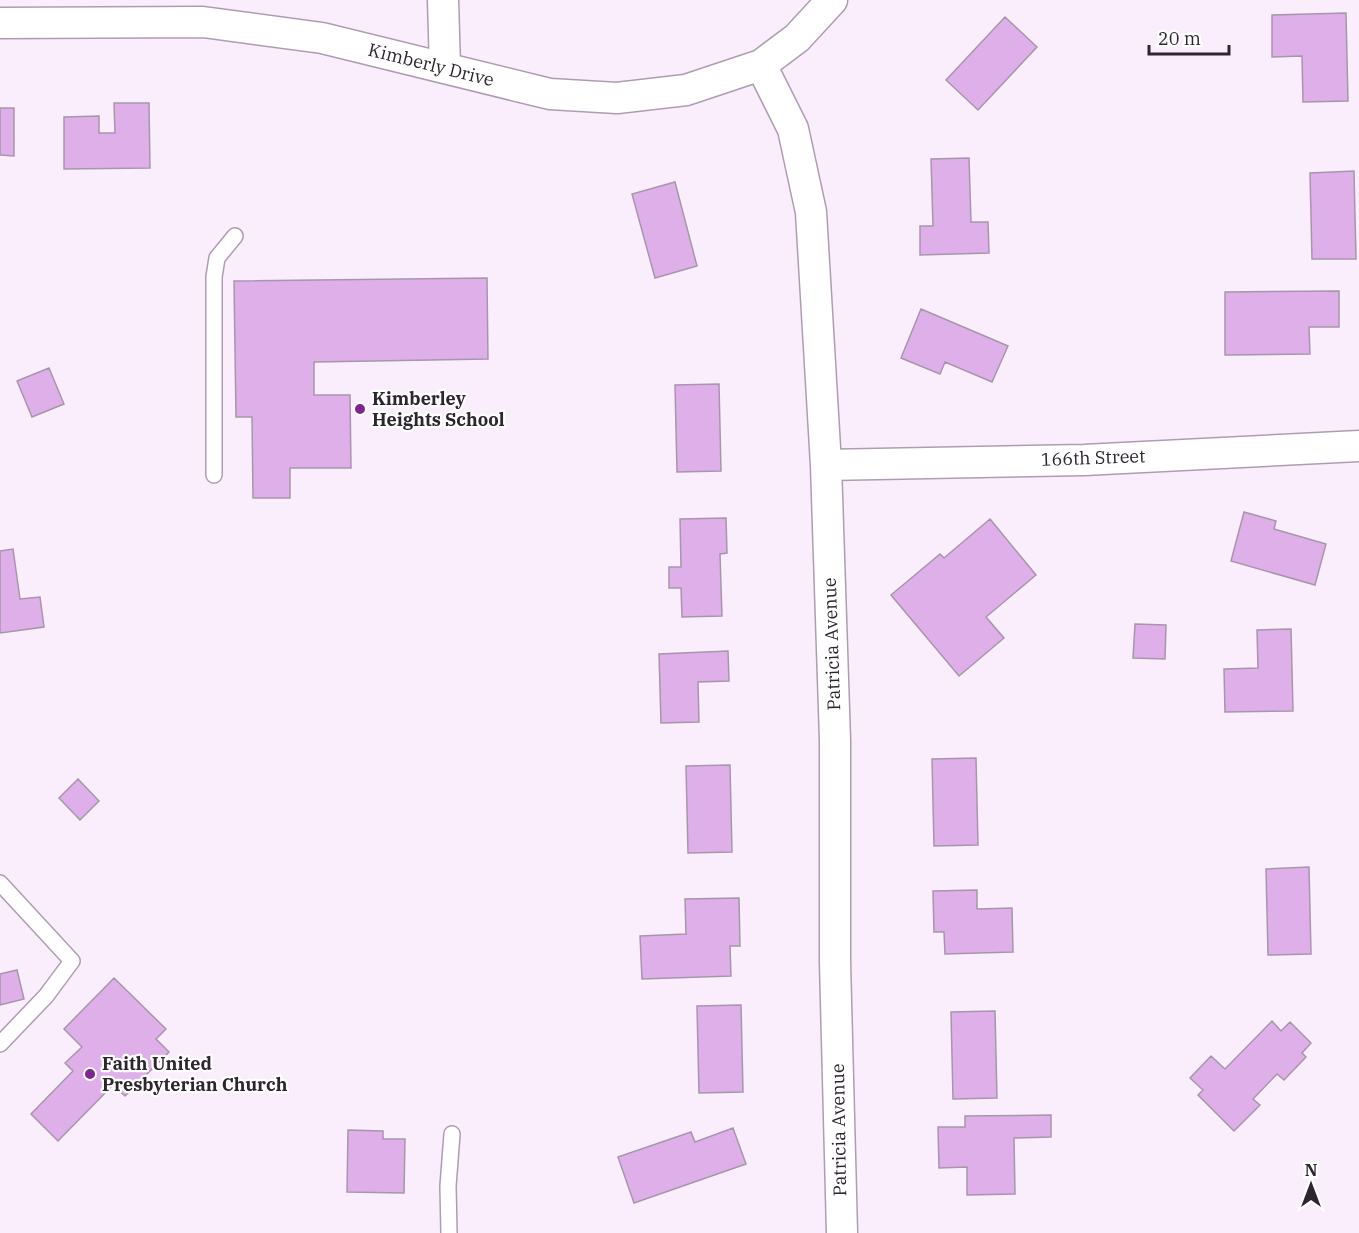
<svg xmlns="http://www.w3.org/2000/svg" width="1359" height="1233" font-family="'IBM Plex Serif',serif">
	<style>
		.building { fill: #dfafea; stroke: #a796ab; stroke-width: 1.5 }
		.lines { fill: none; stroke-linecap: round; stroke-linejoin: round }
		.service-casing { stroke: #ae9db2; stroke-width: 18 }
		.minor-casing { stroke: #ae9db2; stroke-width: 33 }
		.service { stroke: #fff; stroke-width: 15 }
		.minor { stroke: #fff; stroke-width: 30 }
		.poi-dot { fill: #7f2592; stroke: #fff; stroke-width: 2 }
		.labels { text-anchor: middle; stroke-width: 4.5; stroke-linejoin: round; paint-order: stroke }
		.street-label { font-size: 18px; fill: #2d262f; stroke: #fff }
		.poi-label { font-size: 18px; font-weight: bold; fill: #2d262f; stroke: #fff; text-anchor: start }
	</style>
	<rect width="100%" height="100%" fill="#faeefc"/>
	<path class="building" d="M1346,13l2,88 -45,1 -1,-46 -30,1v-42z
		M1005,17l32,30 -59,63 -32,-30z
		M114,103h35l1,65 -86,1v-52l35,-1v17h16z
		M0,108h14v48l-14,-1z
		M969,158l2,64h17l1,31 -69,2v-29h13l-2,-67z
		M1354,171l2,88h-44l-2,-86z
		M675,182l22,84 -42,12 -23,-84z
		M487,278l1,81 -174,3v33h36l1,73h-61v30h-37l-1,-81h-16l-2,-136z
		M1339,291v36h-30l1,27 -85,1v-63z
		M921,309l87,37 -16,36 -47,-20 -5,12 -39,-16z
		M49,368l15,36 -32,13 -15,-36z
		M719,384l2,87 -44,1 -2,-87z
		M1244,512l32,9 -2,8 52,15 -11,41 -84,-24z
		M726,518l1,35 -7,1 2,62 -40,1 -1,-29h-12v-21h12l-1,-48z
		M990,519l46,56 -50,42 18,21 -45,38 -68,-81 49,-41 4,4z
		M13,549l7,50 20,-2 4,30 -44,6v-82z
		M1135,624l31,1 -1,34 -32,-1z
		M1291,629l2,82 -68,1 -1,-43 34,-1 -1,-38z
		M728,651l1,30 -31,1 1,40 -38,1 -2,-69z
		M976,758l2,87 -44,1 -2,-87z
		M730,765l2,87 -44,1 -2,-87z
		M78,779l21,22 -19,19 -21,-22z
		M1309,867l2,87 -43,1 -2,-86z
		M977,890v19l35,-1 1,44 -68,2 -1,-22h-10l-1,-41z
		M739,898l1,48h-10l1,30 -89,3 -2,-43 46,-2 -1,-35z
		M17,970l7,29 -24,6v-31z
		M114,978l52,51 -10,10 13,13 -44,44 -12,-11 -55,56 -27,-27 42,-43 -8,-8 17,-16 -18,-18z
		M741,1005l2,87 -44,1 -2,-87z
		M995,1011l2,87 -44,1 -2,-87z
		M1272,1021l9,10 9,-9 21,21 -9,10 4,4 -22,23 -7,-6 -24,25 7,6 -26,26 -36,-36 5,-5 -13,-12 21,-22 14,13z
		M1051,1115v22l-37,1 1,56 -48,1v-28l-28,1 -1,-41h27v-11z
		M733,1128l13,36 -112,39 -16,-46 73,-25 4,10z
		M348,1130l35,1v8h22l-1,54 -57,-1z"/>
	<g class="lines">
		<g class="service-casing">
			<path id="service" d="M214,475v-198l3,-19 18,-22
				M0,883l72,78 -26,35 -46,48
				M449,1233l-1,-47 4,-52"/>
		</g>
		<g class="minor-casing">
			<path id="minor" d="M443,0l2,68
				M0,23l203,-1 119,16 228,56 67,4 69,-8 75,-25 36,-27 35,-38
				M761,65l32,64 18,83 15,253 9,275v222l7,271
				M826,465l258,-5 275,-14"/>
		</g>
		<use href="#service" class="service"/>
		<use href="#minor" class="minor"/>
	</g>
	<g class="poi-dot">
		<circle cx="360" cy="409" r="6"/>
		<circle cx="90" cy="1074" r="6"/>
	</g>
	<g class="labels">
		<g class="street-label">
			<text transform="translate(431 65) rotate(14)" y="6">Kimberly Drive</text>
			<text transform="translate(1093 458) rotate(-2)" y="6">166th Street</text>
			<text transform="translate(832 644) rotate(-92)" y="6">Patricia Avenue</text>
			<text transform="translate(839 1130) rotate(-91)" y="6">Patricia Avenue</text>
		</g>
		<g class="poi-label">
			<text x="372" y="405">Kimberley<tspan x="372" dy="21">Heights School</tspan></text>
			<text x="102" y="1070">Faith United<tspan x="102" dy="21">Presbyterian Church</tspan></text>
		</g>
	</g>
	<g transform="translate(1311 1185)" stroke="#ffffff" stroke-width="4.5" paint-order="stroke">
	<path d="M0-4.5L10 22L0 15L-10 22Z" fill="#2d262f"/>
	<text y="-9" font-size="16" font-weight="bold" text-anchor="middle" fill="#2d262f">N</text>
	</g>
	<path d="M1149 45v9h80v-9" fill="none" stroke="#2d262f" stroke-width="3"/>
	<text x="1158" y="45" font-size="18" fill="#2d262f" stroke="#ffffff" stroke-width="4.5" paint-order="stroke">20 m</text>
</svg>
